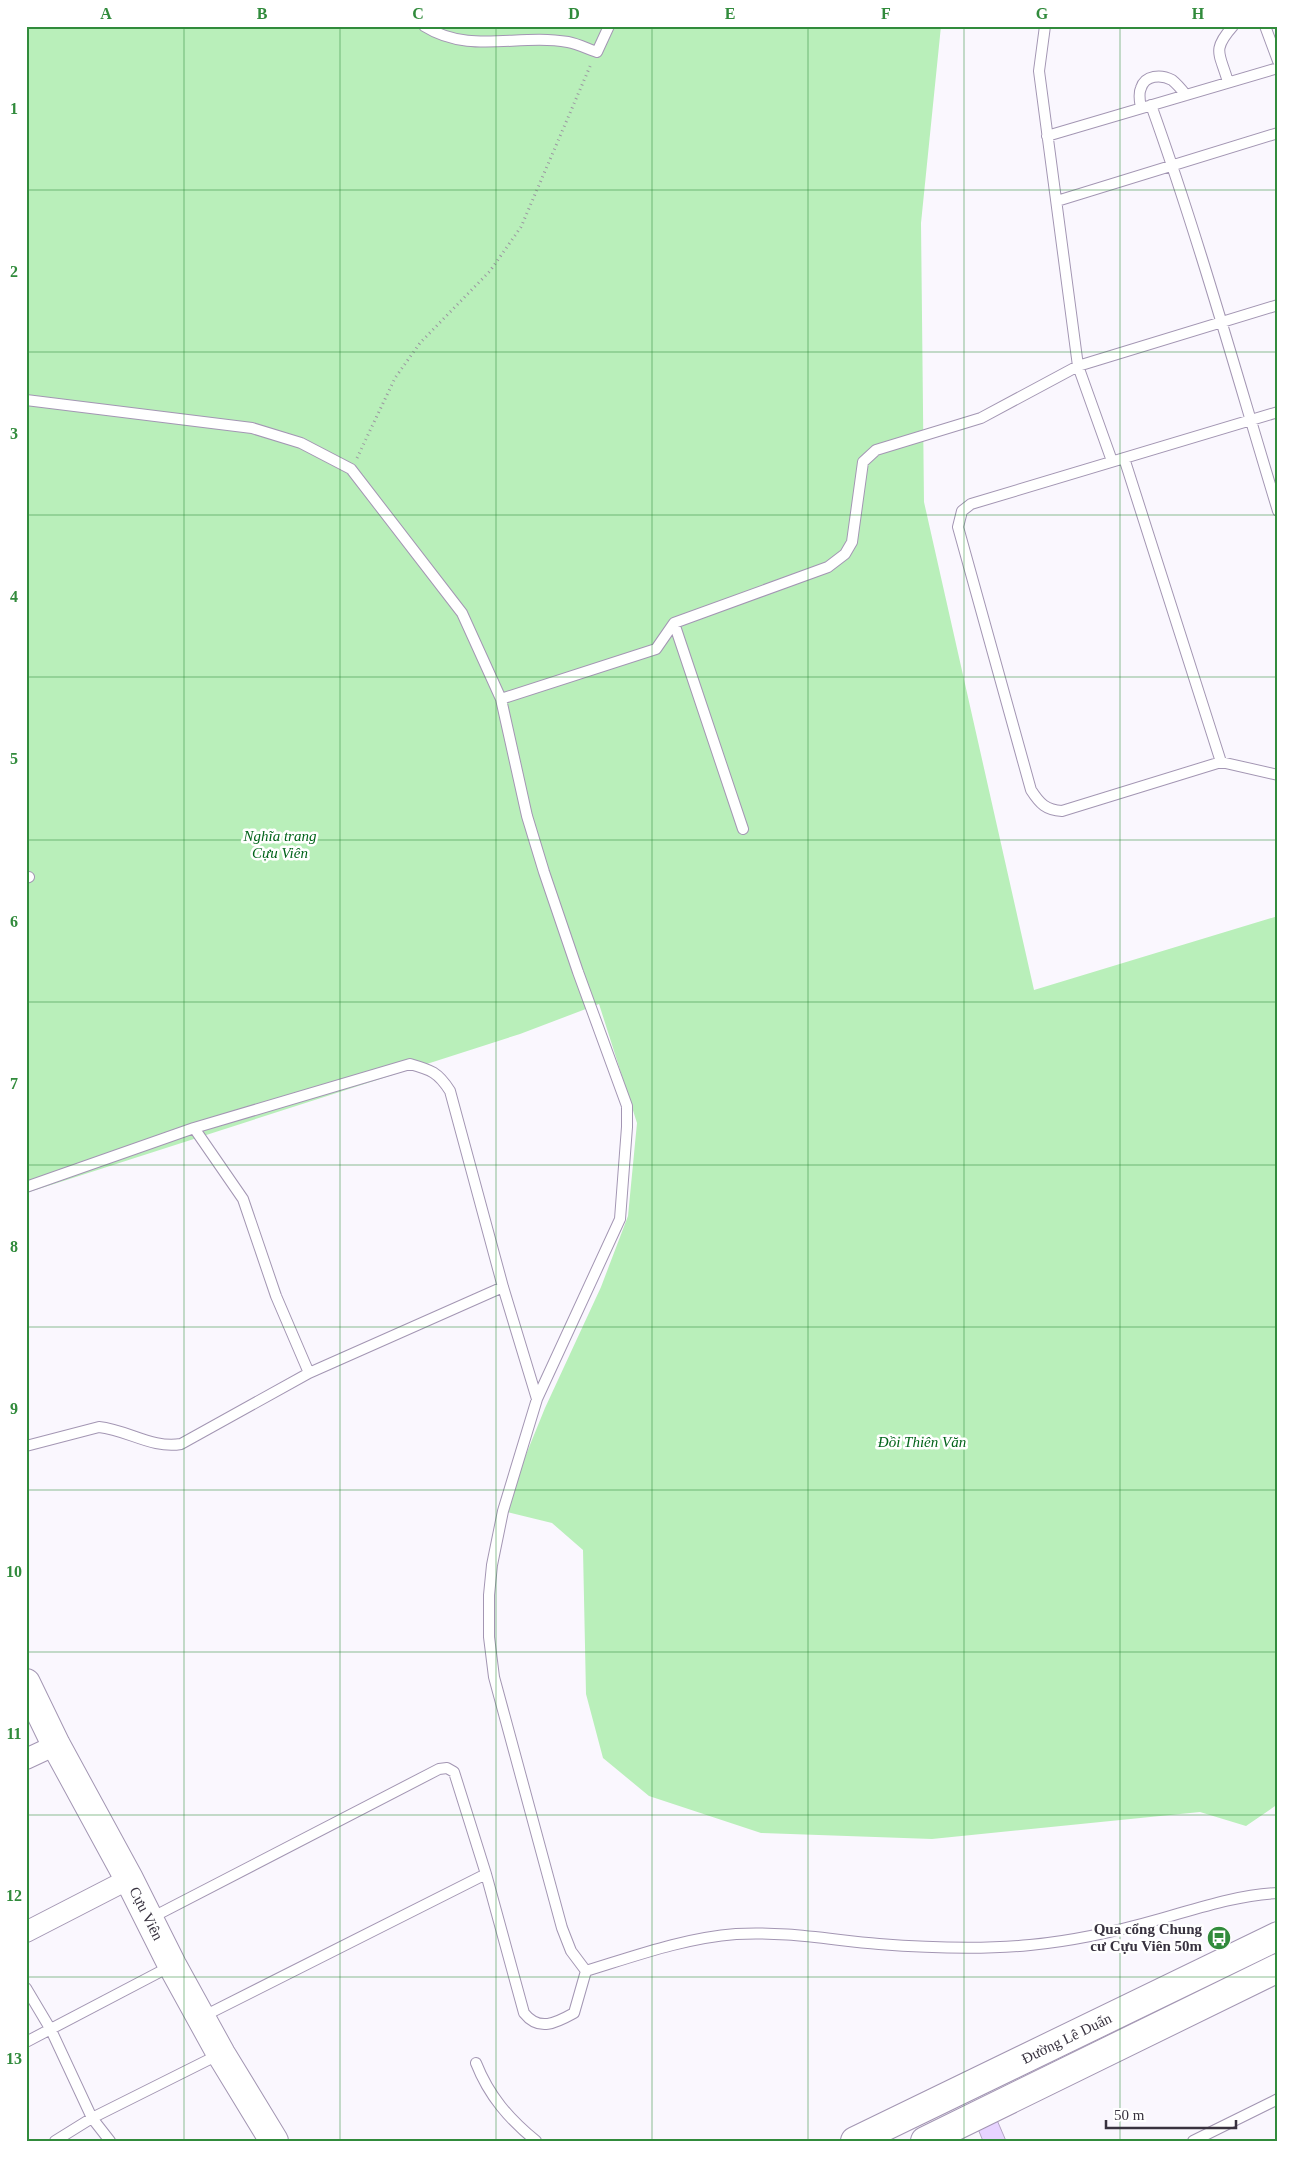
<svg xmlns="http://www.w3.org/2000/svg" width="1304" height="2167" font-family="Georgia,serif">
	<style>
		.green { fill: #b9efba }
		.building { fill: #e7d3ff; stroke: #b4a6c4 }
		.lines { fill: none; stroke-linecap: round; stroke-linejoin: round }
		.lane-casing { stroke: #a396b3; stroke-width: 12 }
		.street-casing { stroke: #a396b3; stroke-width: 22 }
		.secondary-casing { stroke: #a396b3; stroke-width: 30 }
		.path { stroke: #9b97a1; stroke-width: 3; stroke-dasharray: 1 4; stroke-linecap: butt }
		.lane { stroke: #fff; stroke-width: 10 }
		.street { stroke: #fff; stroke-width: 20 }
		.secondary { stroke: #fff; stroke-width: 28 }
		.grid { fill: none; stroke: #318b3c; stroke-width: 1; stroke-opacity: 0.55 }
		.labels { text-anchor: middle; stroke-width: 5; stroke-linejoin: round; paint-order: stroke }
		.park-label { font-size: 15px; font-style: italic; fill: #006319; stroke: #fff }
		.street-label { font-size: 15px; fill: #38323f; stroke: #fff }
		.poi-label { font-size: 15px; font-weight: bold; fill: #38323f; stroke: #fff; text-anchor: end }
		.neatline { fill: none; stroke: #318b3c; stroke-width: 2 }
		.grid-label { font-size: 16px; text-anchor: middle; font-weight: bold; fill: #318b3c }
	</style>
	<rect width="100%" height="100%" fill="#faf7fe"/>
	<path class="green" d="M26,26h915l-20,197 3,279 110,488 244,-74v888l-32,22 -46,-14 -268,27 -171,-6 -112,-37 -46,-38 -17,-64 -3,-144 -31,-27 -49,-12 42,-103 56,-121 27,-71 9,-93 -38,-119 -79,30 -494,159z"/>
	<path class="building" d="M997,2120l9,21h-23l-5,-12z"/>
	<g class="lines">
		<g class="lane-casing">
			<path id="lane" d="M424,26c46,29 94,7 144,16 10,2 20,7 29,10l12,-26
				M1045,26l-6,45 39,295 34,95
				M1265,26l13,35
				M1228,82c-8,-29 -17,-31 5,-56
				M1151,105c48,134 86,271 127,406
				M1141,108c-1,-6 -3,-14 0,-20 4,-13 20,-14 31,-8 5,4 10,10 14,15
				M1047,136l231,-68
				M1057,201l221,-68
				M26,400l226,28 49,15 50,26 111,144 39,86 26,117 17,56 34,100 49,134v21l-7,92 -83,180 -34,112 -11,54 -3,30v42l5,40 68,251 9,23 15,20c49,-15 98,-33 150,-37 48,-3 96,6 143,10 51,4 101,6 151,1 43,-4 88,-14 130,-26 39,-11 77,-24 118,-26
				M1278,412l-307,92 -9,7 -4,16 73,263c9,14 15,20 31,21l159,-49 57,13
				M1124,458l97,304
				M674,623l69,206
				M501,699l155,-50 18,-26 154,-56 17,-13 7,-12 11,-80 13,-12 105,-32 97,-52 200,-61
				M26,878l3,-1
				M194,1128l49,71 33,97 33,77
				M26,1187l168,-59 216,-64c21,6 28,8 40,27l53,196 34,112
				M26,1446l73,-19c29,3 53,22 82,17l128,-71 194,-86
				M149,1919l290,-150 8,-1 7,4 32,102 38,139c15,19 32,10 50,0l12,-42
				M26,1988l25,42 41,88 18,23
				M202,2017l284,-143
				M26,2042l145,-76
				M476,2063c13,33 33,56 60,78
				M55,2141l37,-23 128,-64
				M1193,2141l85,-42"/>
		</g>
		<g class="street-casing">
			<path id="street" d="M26,1759l30,-14
				M26,1932l103,-53"/>
		</g>
		<g class="secondary-casing">
			<g id="secondary">
				<path id="s1" d="M26,1683l30,62 73,134 43,86 49,89 53,87"/>
				<path id="s2" d="M855,2141l423,-205"/>
				<path d="M925,2141l353,-173"/>
			</g>
		</g>
		<path class="path" d="M357,458l38,-80 25,-35 70,-72 31,-44 70,-163"/>
		<use href="#lane" class="lane"/>
		<use href="#street" class="street"/>
		<use href="#secondary" class="secondary"/>
	</g>
	<path class="grid" d="M184,26v2115M340,26v2115M496,26v2115M652,26v2115M808,26v2115M964,26v2115M1120,26v2115M26,190h1252M26,352h1252M26,515h1252M26,677h1252M26,840h1252M26,1002h1252M26,1165h1252M26,1327h1252M26,1490h1252M26,1652h1252M26,1815h1252M26,1977h1252"/>
	<defs>
		<g id="bus-disc" transform="scale(1.25)"><circle r="9.5" fill="#318b3c" stroke="#fff"/><path d="M-5-6H5V4H4V6H2V4H-2V6H-4V4H-5ZM-3.5-4V0h7V-4ZM-3.5 1.2v1.5H-2V1.2ZM2 1.2v1.5H3.5V1.2Z" fill="#fff"/></g>
	</defs>
	<g fill-rule="evenodd">
		<use href="#bus-disc" x="1219" y="1938"/>
	</g>
	<g class="labels">
		<g class="park-label">
			<text x="280" y="841">Nghĩa trang<tspan x="280" dy="17">Cựu Viên</tspan></text>
			<text x="922" y="1447">Đồi Thiên Văn</text>
		</g>
		<g class="street-label">
			<text dy="5" stroke="none"><textPath href="#s1" startOffset="260">Cựu Viên</textPath></text>
			<text dy="5" stroke="none"><textPath href="#s2" startOffset="235">Đường Lê Duẩn</textPath></text>
		</g>
		<g class="poi-label">
			<text x="1202" y="1934">Qua cổng Chung<tspan x="1202" dy="17">cư Cựu Viên 50m</tspan></text>
		</g>
	</g>
	<rect width="1304" height="2167" fill="none" stroke="#ffffff" stroke-width="55"/>
	<path d="M1106 2120v8h130v-8" fill="none" stroke="#38323f" stroke-width="2.5"/>
	<text x="1114" y="2120" font-size="15" fill="#38323f" stroke="#ffffff" stroke-width="4" paint-order="stroke">50 m</text>
	<rect x="28" y="28" width="1248" height="2112" class="neatline"/>
	<g class="grid-label">
		<text x="106" y="19">A</text>
		<text x="262" y="19">B</text>
		<text x="418" y="19">C</text>
		<text x="574" y="19">D</text>
		<text x="730" y="19">E</text>
		<text x="886" y="19">F</text>
		<text x="1042" y="19">G</text>
		<text x="1198" y="19">H</text>
		<text x="14" y="114">1</text>
		<text x="14" y="277">2</text>
		<text x="14" y="439">3</text>
		<text x="14" y="602">4</text>
		<text x="14" y="764">5</text>
		<text x="14" y="927">6</text>
		<text x="14" y="1089">7</text>
		<text x="14" y="1252">8</text>
		<text x="14" y="1414">9</text>
		<text x="14" y="1577">10</text>
		<text x="14" y="1739">11</text>
		<text x="14" y="1901">12</text>
		<text x="14" y="2064">13</text>
	</g>
</svg>
